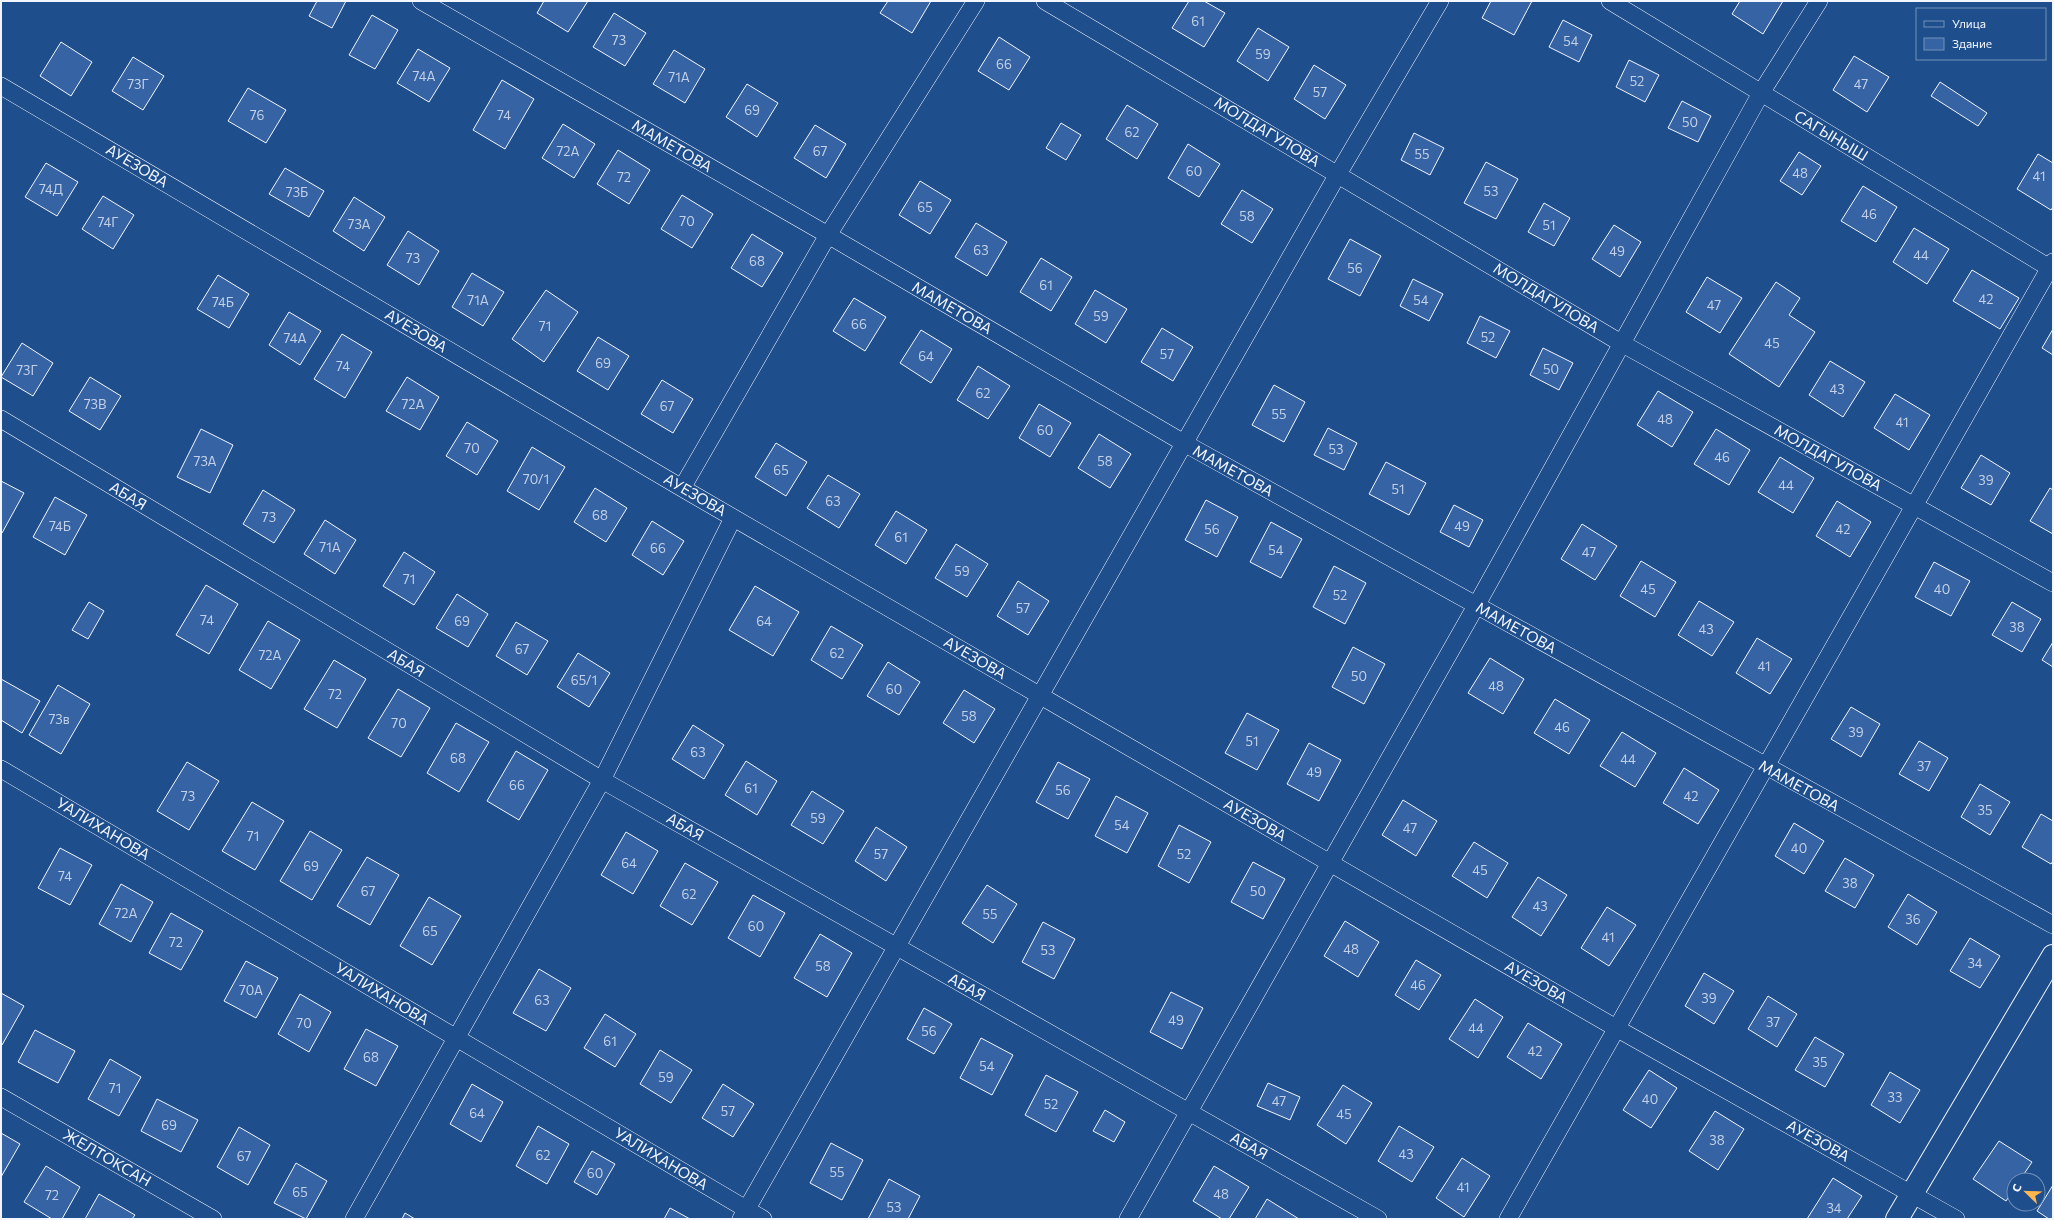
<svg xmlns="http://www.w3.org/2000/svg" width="2054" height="1220" font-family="Commissioner,sans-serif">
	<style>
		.building { fill: #3563a3; stroke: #f2f6ff }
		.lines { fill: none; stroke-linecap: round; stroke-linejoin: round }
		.street-casing { stroke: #f2f6ff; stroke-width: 18 }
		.secondary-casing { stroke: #f2f6ff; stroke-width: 24 }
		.street { stroke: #1f4e8c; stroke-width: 17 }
		.secondary { stroke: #1f4e8c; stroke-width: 22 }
		.labels { text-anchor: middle; stroke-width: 3; stroke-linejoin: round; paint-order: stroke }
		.number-label { font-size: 13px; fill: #c3d1e8 }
		.street-label { font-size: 15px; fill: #f2f6ff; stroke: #1f4e8c }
	</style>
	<rect width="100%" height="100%" fill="#1f4e8c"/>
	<path class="building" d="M317,1h29l-14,27 -23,-12z
		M544,1h44l-20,31 -31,-19z
		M888,1h43l-19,32 -32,-20z
		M1189,1h15l21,12 -21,34 -32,-19z
		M1491,1h41l-18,34 -32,-17z
		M1740,1h43l-20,33 -31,-20z
		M614,13l32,20 -21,33 -32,-19z
		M372,15l26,15 -23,39 -26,-14z
		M1563,20l29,15 -13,27 -30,-15z
		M1258,28l31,19 -21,34 -31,-20z
		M999,37l31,20 -21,33 -31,-19z
		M61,42l31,20 -21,34 -31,-20z
		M418,49l32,19 -21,34 -32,-19z
		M674,50l31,19 -20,34 -32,-19z
		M1854,56l35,21 -22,35 -34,-22z
		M133,57l31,19 -21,34 -31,-19z
		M1629,60l30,15 -14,27 -29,-15z
		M1314,65l32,20 -21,34 -31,-20z
		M502,80l32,19 -29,50 -32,-19z
		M1940,82l47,31 -9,13 -47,-30z
		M747,84l31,19 -21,34 -31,-20z
		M248,88l38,22 -20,33 -38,-22z
		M1682,101l29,15 -13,26 -30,-14z
		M1127,105l31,19 -21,35 -31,-20z
		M1061,123l20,12 -15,25 -20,-12z
		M563,124l32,20 -21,34 -32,-20z
		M815,125l31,19 -20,34 -32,-20z
		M1414,133l30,15 -14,27 -29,-15z
		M1188,144l32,20 -21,33 -31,-19z
		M618,150l32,20 -21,34 -32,-20z
		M1799,152l22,14 -19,29 -22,-14z
		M2038,154l15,9v44l-2,3 -34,-21z
		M1486,162l32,17 -22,40 -32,-16z
		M46,163l32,19 -21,34 -32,-19z
		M285,168l39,23 -15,26 -40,-23z
		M920,181l31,19 -21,34 -31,-19z
		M1863,186l34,21 -21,35 -35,-21z
		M1242,190l31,19 -21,34 -31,-19z
		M682,195l31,19 -21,34 -31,-19z
		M103,196l31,19 -21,34 -31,-20z
		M354,197l31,20 -21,34 -31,-20z
		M1544,203l26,15 -16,28 -26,-14z
		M976,223l31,19 -20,34 -32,-19z
		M1614,225l27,17 -21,35 -28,-18z
		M1914,228l35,21 -22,35 -34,-22z
		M408,231l31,20 -20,34 -32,-20z
		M752,234l31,19 -21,34 -31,-19z
		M1350,239l31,17 -21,40 -32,-17z
		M1041,258l31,19 -21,34 -31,-19z
		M1972,270l47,28 -19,31 -47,-28z
		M472,273l32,19 -21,34 -31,-19z
		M218,275l31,19 -20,34 -32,-19z
		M1707,277l35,21 -22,35 -34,-21z
		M1413,279l30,15 -14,27 -29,-15z
		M1776,282l24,16 -11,17 26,17 -36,55 -50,-33z
		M546,290l32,22 -34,50 -32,-23z
		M1095,290l32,19 -21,34 -31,-19z
		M854,298l32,19 -21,34 -32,-20z
		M289,312l32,19 -21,34 -31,-20z
		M1480,316l30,15 -14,27 -29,-15z
		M1162,328l31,19 -20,34 -32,-19z
		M2053,329v26l-11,-7z
		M921,330l31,19 -21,34 -31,-20z
		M342,334l30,18 -27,46 -31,-19z
		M598,337l31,19 -21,34 -31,-19z
		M22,343l31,20 -20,33 -32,-19z
		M1543,348l30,15 -14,27 -29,-15z
		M1830,361l35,21 -22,35 -34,-22z
		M978,366l32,20 -22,33 -31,-19z
		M90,377l31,19 -21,34 -31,-19z
		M407,377l32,20 -19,33 -34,-19z
		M662,380l31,19 -20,34 -32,-19z
		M1274,385l31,17 -21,40 -32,-17z
		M1658,391l35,21 -21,35 -35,-22z
		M1895,394l35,21 -21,35 -35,-22z
		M1039,404l32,19 -21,34 -31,-19z
		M467,422l31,19 -21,34 -31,-19z
		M1328,428l29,15 -13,27 -30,-15z
		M201,429l32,16 -23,48 -33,-16z
		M1716,429l34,21 -21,35 -35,-21z
		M1099,434l32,20 -21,34 -32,-20z
		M776,443l31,19 -21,34 -31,-19z
		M532,447l33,20 -26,43 -32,-19z
		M1981,455l29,18 -19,32 -30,-17z
		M1780,457l34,21 -21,35 -35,-21z
		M1386,462l40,21 -17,32 -40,-21z
		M828,475l32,19 -21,34 -32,-20z
		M1,481l23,12 -22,40h-1z
		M595,488l32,20 -21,34 -32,-20z
		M2050,488l3,2v44l-23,-13z
		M263,490l32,20 -21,33 -31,-19z
		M55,497l32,18 -22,40 -32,-18z
		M1206,500l32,17 -21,40 -32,-17z
		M1837,501l34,21 -21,35 -34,-21z
		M1454,505l29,15 -14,27 -29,-15z
		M896,511l31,19 -21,34 -31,-19z
		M325,520l31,20 -21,34 -31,-20z
		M652,521l32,20 -21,34 -31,-20z
		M1271,522l31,17 -21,39 -31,-16z
		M1582,524l35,22 -22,34 -34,-21z
		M956,544l32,20 -21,33 -32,-19z
		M404,552l31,20 -21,33 -31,-19z
		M1641,561l35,21 -21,35 -35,-21z
		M1934,562l36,19 -19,35 -36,-19z
		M1334,566l32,17 -21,41 -32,-17z
		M1018,581l31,20 -21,34 -31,-19z
		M206,585l32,19 -29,50 -33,-19z
		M755,586l44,26 -26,44 -44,-26z
		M457,594l31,20 -20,33 -32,-19z
		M1699,601l35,21 -22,34 -34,-21z
		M89,602l15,9 -16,28 -16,-9z
		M2012,602l29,17 -19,33 -30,-17z
		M268,621l32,19 -29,49 -32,-19z
		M516,622l32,19 -21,34 -31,-19z
		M831,626l32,19 -21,34 -31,-19z
		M1757,638l35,21 -22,35 -34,-21z
		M2053,642v25l-11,-7z
		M1353,647l32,17 -21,40 -32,-17z
		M578,653l32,20 -21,34 -32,-20z
		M1490,658l34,21 -21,35 -35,-21z
		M334,660l32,19 -29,49 -33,-19z
		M888,662l32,20 -21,33 -32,-19z
		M1,679l39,22 -18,32 -21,-13z
		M58,685l32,19 -29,50 -32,-19z
		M398,689l32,19 -29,49 -33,-19z
		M964,690l31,19 -21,34 -31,-20z
		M1555,699l35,21 -21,34 -35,-21z
		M1851,707l29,17 -19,33 -30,-18z
		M1247,713l32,17 -22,40 -32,-17z
		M456,723l33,19 -30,50 -32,-19z
		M693,725l31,20 -20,34 -32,-20z
		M1622,732l34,21 -21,34 -35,-21z
		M1919,741l29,17 -19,33 -30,-17z
		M1309,743l32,17 -22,41 -32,-17z
		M516,751l32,19 -29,50 -32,-19z
		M746,761l31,20 -20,34 -32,-20z
		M187,762l32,19 -30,49 -32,-19z
		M1058,762l32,17 -22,40 -32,-17z
		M1684,768l35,22 -21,34 -35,-21z
		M1980,784l30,18 -20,33 -29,-18z
		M812,791l32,20 -21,33 -32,-19z
		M1116,796l32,17 -21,40 -32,-17z
		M1403,800l34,21 -21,35 -34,-21z
		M252,802l32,19 -29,49 -33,-19z
		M2041,814l12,7v40l-2,3 -29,-17z
		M1794,823l30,18 -20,33 -29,-18z
		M1179,825l32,17 -22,41 -31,-17z
		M876,827l31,20 -21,34 -31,-20z
		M310,831l32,19 -30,50 -32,-19z
		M626,832l32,19 -25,43 -32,-19z
		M1474,842l34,21 -21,35 -35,-22z
		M60,848l32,17 -22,40 -32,-17z
		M367,857l32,18 -29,50 -33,-19z
		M1845,858l29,17 -19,33 -30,-17z
		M1253,862l32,17 -22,40 -32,-17z
		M685,863l33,19 -26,43 -32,-19z
		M1538,877l29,18 -26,41 -29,-19z
		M121,884l32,18 -22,40 -32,-18z
		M987,885l30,19 -24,39 -31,-20z
		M1908,894l29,18 -20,33 -29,-18z
		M753,895l32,18 -25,44 -32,-19z
		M429,897l32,19 -29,49 -32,-19z
		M1607,907l29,18 -27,41 -28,-18z
		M171,913l32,18 -22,39 -32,-17z
		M1345,921l34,21 -21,35 -34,-21z
		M1043,922l32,17 -21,40 -32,-17z
		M820,934l32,19 -25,44 -33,-19z
		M1970,938l30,18 -20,32 -30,-17z
		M1416,960l25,15 -22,35 -24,-15z
		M246,961l32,17 -22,40 -32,-17z
		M539,969l32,19 -25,43 -33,-18z
		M1704,973l30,18 -20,33 -29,-18z
		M1171,992l32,16 -21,41 -32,-17z
		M1,993l23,13 -22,39h-1z
		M300,994l31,18 -22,40 -31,-18z
		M1768,996l29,18 -20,33 -29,-18z
		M1475,999l28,18 -25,41 -29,-19z
		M924,1008l28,16 -18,30 -27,-15z
		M605,1014l31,20 -21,33 -31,-19z
		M1528,1023l34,21 -21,35 -34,-22z
		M366,1029l32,17 -22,40 -32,-17z
		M35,1030l40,21 -17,32 -40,-21z
		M1815,1037l29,17 -19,33 -30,-17z
		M981,1038l32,17 -21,40 -32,-17z
		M660,1050l32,20 -21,33 -31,-19z
		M110,1059l31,18 -22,39 -31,-17z
		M1649,1070l28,18 -26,40 -28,-18z
		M1890,1072l30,18 -20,33 -29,-18z
		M1046,1075l32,17 -22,40 -31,-17z
		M1268,1083l32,14 -10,23 -33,-14z
		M472,1084l31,18 -22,40 -31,-18z
		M723,1084l31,20 -21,33 -31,-19z
		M1343,1085l29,18 -26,41 -29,-19z
		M157,1099l41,21 -17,32 -40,-21z
		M1105,1110l20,12 -11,20 -21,-11z
		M1715,1111l29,18 -26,41 -29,-19z
		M538,1126l31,18 -22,40 -31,-18z
		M1399,1126l35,21 -22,35 -34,-21z
		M239,1127l31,18 -22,40 -31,-18z
		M1,1133l19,11 -19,33z
		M1999,1141l33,21 -12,18h-6v9l-8,12 -33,-22z
		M831,1143l32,17 -21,40 -32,-17z
		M592,1151l23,13 -18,31 -23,-13z
		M1462,1158l28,18 -26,41 -28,-19z
		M296,1163l31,18 -21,38 -32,-16z
		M46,1166l34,21 -18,32h-10l-28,-17z
		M1214,1166l35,21 -20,32h-7l-29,-18z
		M1833,1178l29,18 -15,23h-40z
		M889,1179l31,17 -12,23h-40z
		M2053,1185v34h-4l-12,-8z
		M99,1194l36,21 -3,4h-47z
		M1267,1199l32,20h-44z
		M670,1208l20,11h-26z
		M405,1213l10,6h-13z"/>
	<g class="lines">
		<g class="street-casing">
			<path id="street" d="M421,1l407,234 356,208 869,482
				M1045,1l576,342 432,240
				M1610,1l443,269
				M1,86l681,402 357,207 577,333 340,191
				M1,419l601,361 776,439
				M682,488l146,-253 148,-234
				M1,769l762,450
				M1,1097l212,122
				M354,1219l248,-439 131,-262
				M741,1219l597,-1045 102,-173
				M1128,1219l348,-613 285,-513 58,-92
				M1508,1219l545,-957"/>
		</g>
		<g class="secondary-casing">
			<path id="secondary" d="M1897,1219l156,-263"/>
		</g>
		<use href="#street" class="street"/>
		<use href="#secondary" class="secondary"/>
	</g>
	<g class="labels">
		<g class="number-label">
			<text x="1198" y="26">61</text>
			<text x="619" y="45">73</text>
			<text x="1571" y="46">54</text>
			<text x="1263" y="59">59</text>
			<text x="1004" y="69">66</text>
			<text x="424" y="81">74А</text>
			<text x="679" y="82">71А</text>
			<text x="1637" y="86">52</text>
			<text x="138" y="89">73Г</text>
			<text x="1861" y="89">47</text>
			<text x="1320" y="97">57</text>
			<text x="752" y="115">69</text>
			<text x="257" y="120">76</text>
			<text x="504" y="120">74</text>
			<text x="1690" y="127">50</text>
			<text x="1132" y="137">62</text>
			<text x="568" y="156">72А</text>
			<text x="820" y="156">67</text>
			<text x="1422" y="159">55</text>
			<text x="1194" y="176">60</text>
			<text x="1800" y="178">48</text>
			<text x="2039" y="181">41</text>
			<text x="624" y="182">72</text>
			<text x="51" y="194">74Д</text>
			<text x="1491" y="196">53</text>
			<text x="297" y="197">73Б</text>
			<text x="925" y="212">65</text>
			<text x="1869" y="219">46</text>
			<text x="1247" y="221">58</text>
			<text x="687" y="226">70</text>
			<text x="108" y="227">74Г</text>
			<text x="359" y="229">73А</text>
			<text x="1549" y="230">51</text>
			<text x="981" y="255">63</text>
			<text x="1617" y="256">49</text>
			<text x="1921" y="260">44</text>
			<text x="413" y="263">73</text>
			<text x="757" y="266">68</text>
			<text x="1355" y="273">56</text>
			<text x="1046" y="290">61</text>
			<text x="1986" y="304">42</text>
			<text x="478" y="305">71А</text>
			<text x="1421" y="305">54</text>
			<text x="223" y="307">74Б</text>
			<text x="1714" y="310">47</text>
			<text x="1101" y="321">59</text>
			<text x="859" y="329">66</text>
			<text x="545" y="331">71</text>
			<text x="1488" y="342">52</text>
			<text x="295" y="343">74А</text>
			<text x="1772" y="348">45</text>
			<text x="1167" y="359">57</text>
			<text x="926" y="361">64</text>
			<text x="603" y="368">69</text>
			<text x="343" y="371">74</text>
			<text x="1551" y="374">50</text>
			<text x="27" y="375">73Г</text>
			<text x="1837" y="394">43</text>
			<text x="983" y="398">62</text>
			<text x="95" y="409">73В</text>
			<text x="413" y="409">72А</text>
			<text x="667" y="411">67</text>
			<text x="1279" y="419">55</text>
			<text x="1665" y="424">48</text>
			<text x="1902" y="427">41</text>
			<text x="1045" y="435">60</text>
			<text x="472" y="453">70</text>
			<text x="1336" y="454">53</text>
			<text x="1722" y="462">46</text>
			<text x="205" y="466">73А</text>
			<text x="1105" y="466">58</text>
			<text x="781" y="475">65</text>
			<text x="536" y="484">70/1</text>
			<text x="1986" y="485">39</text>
			<text x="1786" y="490">44</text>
			<text x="1398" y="494">51</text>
			<text x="833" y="506">63</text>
			<text x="600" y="520">68</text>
			<text x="269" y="522">73</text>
			<text x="60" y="531">74Б</text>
			<text x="1462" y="531">49</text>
			<text x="1212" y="534">56</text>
			<text x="1843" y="534">42</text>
			<text x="901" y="542">61</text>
			<text x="330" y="552">71А</text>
			<text x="658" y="553">66</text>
			<text x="1276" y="555">54</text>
			<text x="1589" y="557">47</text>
			<text x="962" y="576">59</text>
			<text x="409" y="584">71</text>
			<text x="1648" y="594">45</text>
			<text x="1942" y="594">40</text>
			<text x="1340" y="600">52</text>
			<text x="1023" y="613">57</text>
			<text x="207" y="625">74</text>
			<text x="462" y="626">69</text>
			<text x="764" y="626">64</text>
			<text x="2017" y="632">38</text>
			<text x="1706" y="634">43</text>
			<text x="522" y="654">67</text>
			<text x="837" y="658">62</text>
			<text x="270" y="660">72А</text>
			<text x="1764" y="671">41</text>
			<text x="1359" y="681">50</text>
			<text x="584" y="685">65/1</text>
			<text x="1496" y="691">48</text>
			<text x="894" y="694">60</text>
			<text x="335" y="699">72</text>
			<text x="969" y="721">58</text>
			<text x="59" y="724">73в</text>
			<text x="399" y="728">70</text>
			<text x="1562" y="732">46</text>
			<text x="1856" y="737">39</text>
			<text x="1252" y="746">51</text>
			<text x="698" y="757">63</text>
			<text x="458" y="763">68</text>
			<text x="1628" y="764">44</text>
			<text x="1924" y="771">37</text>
			<text x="1314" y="777">49</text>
			<text x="517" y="790">66</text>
			<text x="751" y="793">61</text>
			<text x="1063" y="795">56</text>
			<text x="188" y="801">73</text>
			<text x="1691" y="801">42</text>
			<text x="1985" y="815">35</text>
			<text x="818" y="823">59</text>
			<text x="1122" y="830">54</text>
			<text x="1410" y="833">47</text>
			<text x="253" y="841">71</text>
			<text x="1799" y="853">40</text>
			<text x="881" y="859">57</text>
			<text x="1184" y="859">52</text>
			<text x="629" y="868">64</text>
			<text x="311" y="871">69</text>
			<text x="1480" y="875">45</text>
			<text x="65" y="881">74</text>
			<text x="1850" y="888">38</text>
			<text x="368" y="896">67</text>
			<text x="1258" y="896">50</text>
			<text x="689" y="899">62</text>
			<text x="1540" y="911">43</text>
			<text x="126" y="918">72А</text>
			<text x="990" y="919">55</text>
			<text x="1913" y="924">36</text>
			<text x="756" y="931">60</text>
			<text x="430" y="936">65</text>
			<text x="1608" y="942">41</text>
			<text x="176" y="947">72</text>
			<text x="1351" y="954">48</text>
			<text x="1048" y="955">53</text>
			<text x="1975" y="968">34</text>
			<text x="823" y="971">58</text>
			<text x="1418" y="990">46</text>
			<text x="251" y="995">70А</text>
			<text x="1709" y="1003">39</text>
			<text x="542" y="1005">63</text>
			<text x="1176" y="1025">49</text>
			<text x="1773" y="1027">37</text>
			<text x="304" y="1028">70</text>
			<text x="1476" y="1033">44</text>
			<text x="929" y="1036">56</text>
			<text x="610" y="1046">61</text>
			<text x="1535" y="1056">42</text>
			<text x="371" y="1062">68</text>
			<text x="1820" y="1067">35</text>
			<text x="987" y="1071">54</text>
			<text x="666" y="1082">59</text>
			<text x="115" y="1093">71</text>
			<text x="1895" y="1102">33</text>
			<text x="1650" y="1104">40</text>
			<text x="1279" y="1106">47</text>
			<text x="1051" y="1109">52</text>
			<text x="728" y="1116">57</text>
			<text x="477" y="1118">64</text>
			<text x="1344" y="1119">45</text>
			<text x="169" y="1130">69</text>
			<text x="1717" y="1145">38</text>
			<text x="1406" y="1159">43</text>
			<text x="543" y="1160">62</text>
			<text x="244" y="1161">67</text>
			<text x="837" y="1177">55</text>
			<text x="595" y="1178">60</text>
			<text x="1463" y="1192">41</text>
			<text x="300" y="1197">65</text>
			<text x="1221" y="1199">48</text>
			<text x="52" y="1200">72</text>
			<text x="894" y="1212">53</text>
			<text x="1834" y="1213">34</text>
		</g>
		<g class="street-label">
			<text transform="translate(1267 132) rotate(31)" y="5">МОЛДАГУЛОВА</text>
			<text transform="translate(1831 136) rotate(31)" y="5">САГЫНЫШ</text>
			<text transform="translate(672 146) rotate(30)" y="5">МАМЕТОВА</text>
			<text transform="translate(137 166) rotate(31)" y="5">АУЕЗОВА</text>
			<text transform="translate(1546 298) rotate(31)" y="5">МОЛДАГУЛОВА</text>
			<text transform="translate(952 308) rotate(30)" y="5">МАМЕТОВА</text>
			<text transform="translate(416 331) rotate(31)" y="5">АУЕЗОВА</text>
			<text transform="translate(1828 458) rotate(29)" y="5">МОЛДАГУЛОВА</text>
			<text transform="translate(1233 471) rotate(29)" y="5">МАМЕТОВА</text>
			<text transform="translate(695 495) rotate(30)" y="5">АУЕЗОВА</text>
			<text transform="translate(128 496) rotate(31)" y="5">АБАЯ</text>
			<text transform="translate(1516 628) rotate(29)" y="5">МАМЕТОВА</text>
			<text transform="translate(975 658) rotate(30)" y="5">АУЕЗОВА</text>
			<text transform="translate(406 663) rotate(31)" y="5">АБАЯ</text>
			<text transform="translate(1799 786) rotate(29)" y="5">МАМЕТОВА</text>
			<text transform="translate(1255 820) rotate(30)" y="5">АУЕЗОВА</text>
			<text transform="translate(685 827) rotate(30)" y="5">АБАЯ</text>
			<text transform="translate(103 829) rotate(31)" y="5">УАЛИХАНОВА</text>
			<text transform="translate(1536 982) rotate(30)" y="5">АУЕЗОВА</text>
			<text transform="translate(967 987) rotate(29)" y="5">АБАЯ</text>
			<text transform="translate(382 994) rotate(31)" y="5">УАЛИХАНОВА</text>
			<text transform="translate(1818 1141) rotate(29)" y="5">АУЕЗОВА</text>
			<text transform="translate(1249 1146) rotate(29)" y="5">АБАЯ</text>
			<text transform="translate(107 1158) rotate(30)" y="5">ЖЕЛТОКСАН</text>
			<text transform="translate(661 1159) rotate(31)" y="5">УАЛИХАНОВА</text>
		</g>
	</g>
	<rect width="2054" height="1220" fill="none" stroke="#f2f6ff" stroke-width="4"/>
	<rect x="1916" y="8" width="130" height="52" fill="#1f4e8c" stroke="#7391ba"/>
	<rect x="1924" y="21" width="20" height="6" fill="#1f4e8c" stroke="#7391ba"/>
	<text x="1952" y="28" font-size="12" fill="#f2f6ff">Улица</text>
	<rect x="1924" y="38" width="20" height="12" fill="#3563a3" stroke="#7391ba"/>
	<text x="1952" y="48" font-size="12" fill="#f2f6ff">Здание</text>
	<g transform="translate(2026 1192) rotate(293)"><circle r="19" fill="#1f4e8c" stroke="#7391ba"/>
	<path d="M0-3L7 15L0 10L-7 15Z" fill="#ffb74d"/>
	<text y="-6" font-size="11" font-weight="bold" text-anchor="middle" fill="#f2f6ff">С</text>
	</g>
</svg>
